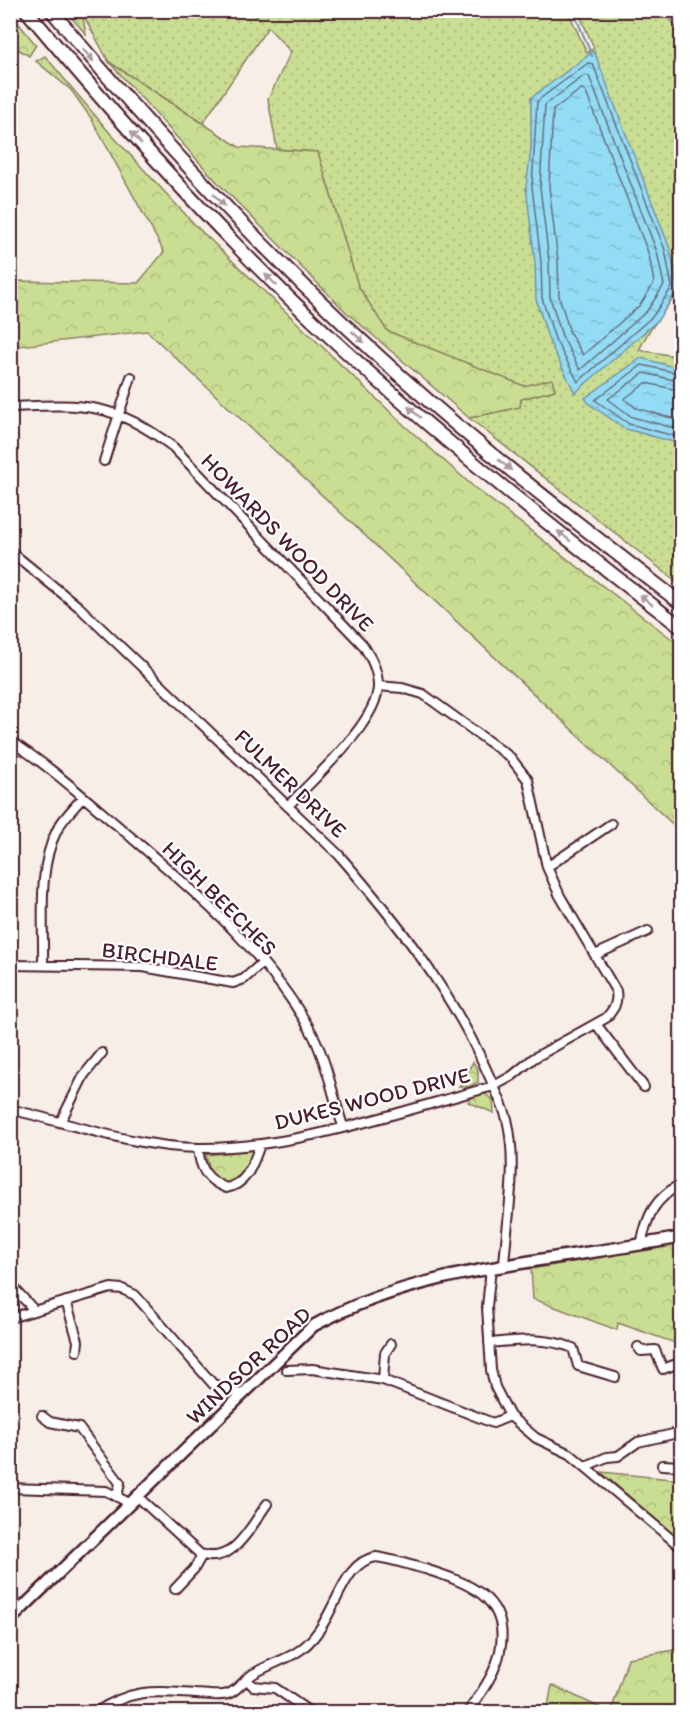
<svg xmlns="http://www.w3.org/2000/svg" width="692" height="1723" font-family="Itim,sans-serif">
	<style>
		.grass { fill: url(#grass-dots); stroke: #8a7e5f; stroke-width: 1.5 }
		.forest { fill: url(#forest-crowns); stroke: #8a7e5f; stroke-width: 1.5 }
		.water { fill: url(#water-ripples); stroke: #7690a4; stroke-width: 1.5 }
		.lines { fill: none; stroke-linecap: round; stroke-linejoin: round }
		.shore { stroke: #676b7c; stroke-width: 1.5 }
		.stream { stroke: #7690a4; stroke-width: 2 }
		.minor-casing { stroke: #4a1f2b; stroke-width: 12 }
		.major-casing { stroke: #4a1f2b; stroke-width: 15 }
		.highway-casing { stroke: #4a1f2b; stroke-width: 16 }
		.minor { stroke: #fff; stroke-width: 8 }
		.major { stroke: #fff; stroke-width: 10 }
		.highway { stroke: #fff; stroke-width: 12 }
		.oneway { fill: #ae9aa0 }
		.labels { text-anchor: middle; stroke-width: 4.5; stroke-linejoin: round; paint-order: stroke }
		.street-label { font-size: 22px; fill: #4a1f2b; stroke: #fff }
	</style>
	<defs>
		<pattern id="grass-dots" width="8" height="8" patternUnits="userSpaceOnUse" patternTransform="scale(1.5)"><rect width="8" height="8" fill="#cade93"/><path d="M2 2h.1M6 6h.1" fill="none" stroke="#afbe7f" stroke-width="1.8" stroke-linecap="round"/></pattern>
		<pattern id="forest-crowns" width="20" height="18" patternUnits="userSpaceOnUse" patternTransform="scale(1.5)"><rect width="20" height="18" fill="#cade93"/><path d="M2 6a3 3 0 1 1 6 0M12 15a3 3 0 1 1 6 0" fill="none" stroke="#afbe7f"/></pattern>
		<pattern id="water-ripples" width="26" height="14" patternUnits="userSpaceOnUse" patternTransform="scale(1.5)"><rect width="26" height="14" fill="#93dcf5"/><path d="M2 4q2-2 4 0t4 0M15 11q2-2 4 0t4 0" fill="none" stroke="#80bcd2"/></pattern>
	</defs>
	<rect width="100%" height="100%" fill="#f6eee7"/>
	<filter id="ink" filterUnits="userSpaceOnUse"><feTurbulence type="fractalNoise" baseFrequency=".0167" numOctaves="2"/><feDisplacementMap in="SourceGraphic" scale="12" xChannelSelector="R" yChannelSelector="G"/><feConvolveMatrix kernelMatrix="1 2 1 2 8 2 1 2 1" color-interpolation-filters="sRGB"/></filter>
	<g filter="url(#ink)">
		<path class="grass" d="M81,11h169l10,8 -7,-8h315l19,42 7,-5 -16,-37h88l15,26v250l-33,46 -9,17 42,7 1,159 -6,13 5,7v49l-212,-167 51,-11 1,-8 34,-9 -31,-4 -137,-55 -29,-45 -40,-134 -41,-3 -9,-50 23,-47 -23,-25 -65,96 -94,-61z"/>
		<path class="forest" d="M73,11l10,7 3,16 -17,-19z
			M11,14l25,31 -7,11 -18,-11z
			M45,56l64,76 88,95 208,199 70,62 206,158v186l-534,-501 -136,16v-66l127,2 26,-31 -73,-134 -20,-28 -35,-29z
			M109,62l130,85 79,5 40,134 29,45 137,55 28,-7 3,11 -34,9 -1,8 -51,11 -122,-105 -129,-130z
			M473,1062l5,8v12l-9,5 -10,-1z
			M476,1093l9,1 8,6 1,13 -26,-11z
			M252,1150l2,12c-14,15 -20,27 -42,19l-6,-26z
			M681,1244v101l-63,-22 -1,7 -84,-31 -2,-30z
			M601,1472l80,8v61z
			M681,1649v63h-70l17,-54z
			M552,1685l57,27h-62z"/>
		<path class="water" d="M594,51l76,198 8,40 -20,31 -83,73 -26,-52 -13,-42 -1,-37 -9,-75 5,-38v-51z
			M641,358l40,11v75l-55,-15 -37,-25 -4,-6z"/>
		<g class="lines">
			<path class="shore" d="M588,63l5,1 72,186 7,37 -19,29 -75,66 -23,-43 -13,-41 -1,-36 -9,-75 5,-86z
				M585,75l4,1 68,176 7,33 -17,26 -67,59 -18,-34 -12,-39 -1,-36 -9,-74 5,-82z
				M581,89l4,1 64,165 5,28 -14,22 -57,50 -13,-22 -11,-37 -1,-35 -9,-74 4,-77z
				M682,374l-40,-9 -47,35 34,24 53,14
				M682,382l-38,-9 -36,26 24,18 50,13
				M682,391l-36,-8 -22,16 12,9 46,13"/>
			<path class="stream" d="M573,10l19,46"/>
			<g class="minor-casing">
				<path id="minor" d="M10,407c72,-3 103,-6 163,40l190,198c8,13 14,23 15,39 2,36 -64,94 -89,121
					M104,461l27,-84
					M10,551l69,56 260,248c57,66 111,134 147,214 7,16 16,33 21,50 11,46 0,100 -3,146
					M10,741c39,24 73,56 108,85 71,61 150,125 195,209 14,27 20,62 30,91
					M547,867l64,-43
					M595,955l53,-24
					M10,965l133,2 90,16 11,-4 18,-16
					M43,965c1,-43 -6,-96 14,-135 6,-12 18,-23 26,-33
					M596,1024l48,63
					M10,1109c61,15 126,38 189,39 97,1 201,-37 295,-62l18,-10 22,-18 72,-40c8,-9 12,-15 10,-27l-56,-95 -13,-29 -19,-87 -18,-23 -87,-63 -21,-6 -24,-2
					M61,1121l23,-46 18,-22
					M198,1148c2,20 8,32 28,40 22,-4 27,-25 34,-43
					M641,1245c6,-30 13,-46 41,-62
					M491,1268l-4,39 4,63 4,17 15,29 26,22 34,16 112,94
					M13,1287l21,23
					M66,1301l12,40 -1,10
					M10,1318l101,-30 11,1 13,6 78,89 22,7 6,5
					M489,1343c30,-3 55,-6 84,5l5,18 37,11
					M638,1347l3,4 14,-1 8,19 19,-7
					M287,1370l25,-1 71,11 110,43 17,-7
					M383,1380l2,-27 6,-9
					M42,1416l8,6 29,6 41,55 -3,14
					M662,1465l20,1
					M586,1466l21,-9 11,-1 20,-14 44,-10
					M10,1488l96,3 25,13
					M138,1497l62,57c33,12 51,-28 67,-50
					M175,1589l19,-20 8,-14
					M246,1679l7,7 22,2 35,24
					M96,1712c38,-24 57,-21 100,-18 10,0 23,3 32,0 9,-3 17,-15 25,-20 13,-8 28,-13 41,-20 44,-25 42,-91 82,-97 16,2 33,8 49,12 41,13 86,28 75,82 -4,22 -20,43 -32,61"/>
			</g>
			<g class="major-casing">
				<path id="major" d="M10,1620l303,-294c110,-61 248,-65 369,-89"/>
			</g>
			<g class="highway-casing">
				<path id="highway" d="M26,10c68,81 137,161 212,237 136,140 289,262 444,381
					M51,10c115,138 237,268 372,386 83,73 171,140 259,208"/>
			</g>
			<use href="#minor" class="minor"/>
			<use href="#major" class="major"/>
			<use href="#highway" class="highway"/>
		</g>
		<defs><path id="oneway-solid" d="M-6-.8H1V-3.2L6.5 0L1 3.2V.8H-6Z" transform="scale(1.5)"/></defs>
		<g class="oneway">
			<use href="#oneway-solid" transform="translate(88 55) rotate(50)"/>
			<use href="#oneway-solid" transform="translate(136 138) rotate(-131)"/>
			<use href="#oneway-solid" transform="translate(219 200) rotate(47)"/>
			<use href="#oneway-solid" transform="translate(271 280) rotate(-136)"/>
			<use href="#oneway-solid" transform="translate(358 337) rotate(42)"/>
			<use href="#oneway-solid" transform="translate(414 412) rotate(-139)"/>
			<use href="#oneway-solid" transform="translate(505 465) rotate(39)"/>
			<use href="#oneway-solid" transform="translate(564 536) rotate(-142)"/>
			<use href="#oneway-solid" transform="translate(646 600) rotate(-142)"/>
		</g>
	</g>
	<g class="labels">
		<g class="street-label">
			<text transform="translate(288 542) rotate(46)" y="8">HOWARDS WOOD DRIVE</text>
			<text transform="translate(291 783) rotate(44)" y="8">FULMER DRIVE</text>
			<text transform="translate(220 898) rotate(45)" y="8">HIGH BEECHES</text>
			<text transform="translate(160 956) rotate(7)" y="8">BIRCHDALE</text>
			<text transform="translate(372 1098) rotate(-14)" y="8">DUKES WOOD DRIVE</text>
			<text transform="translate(248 1365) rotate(-43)" y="8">WINDSOR ROAD</text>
		</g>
	</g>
	<rect width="692" height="1723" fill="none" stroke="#fff" stroke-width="36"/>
	<rect x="18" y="18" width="656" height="1687" fill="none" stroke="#4a1f2b" stroke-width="2" filter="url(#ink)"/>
</svg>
